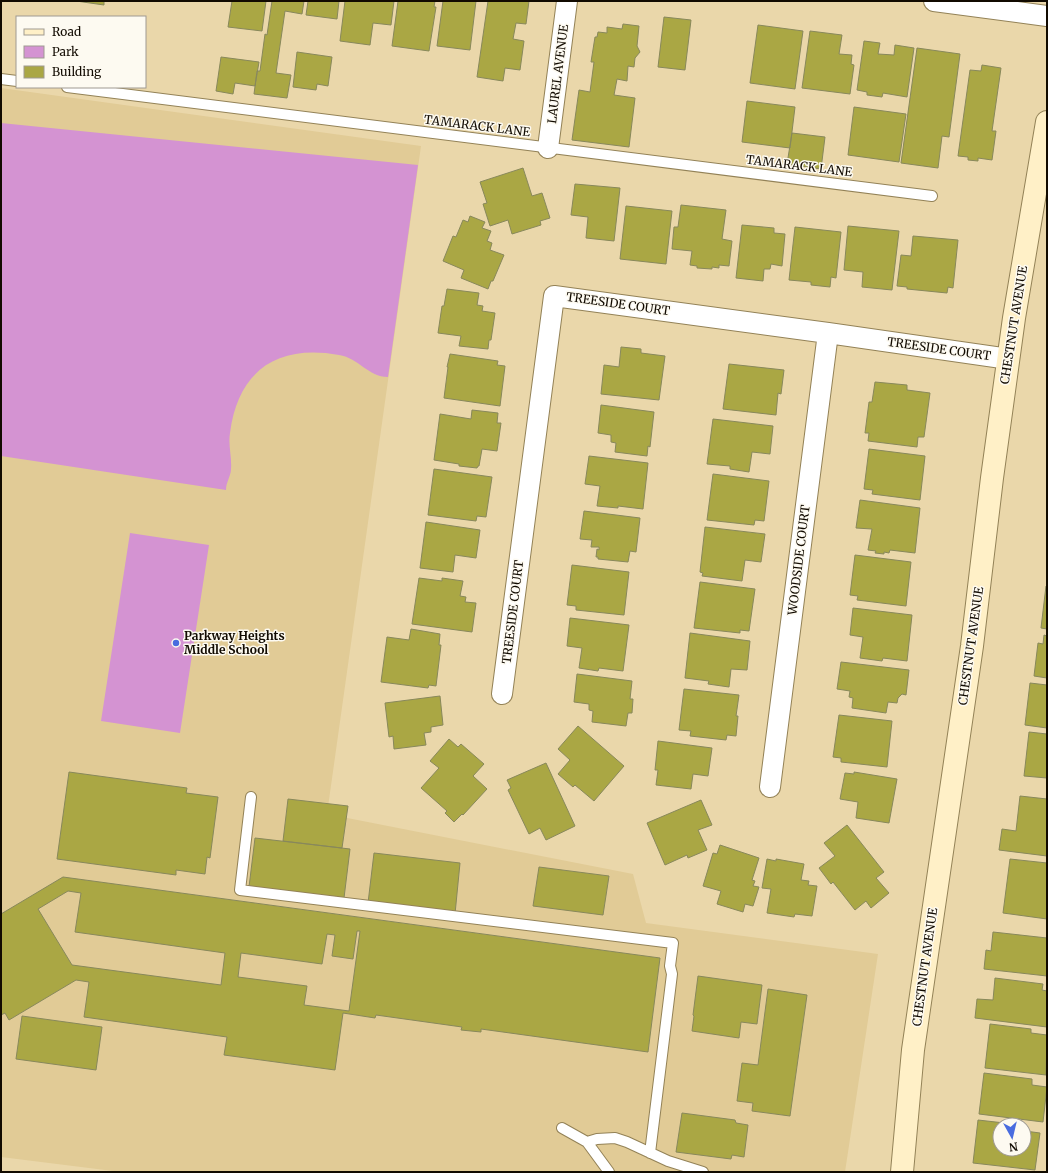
<svg xmlns="http://www.w3.org/2000/svg" width="1048" height="1173" font-family="Merriweather,serif">
	<style>
		.built { fill: #e1cb96 }
		.green { fill: #d493d2 }
		.building { fill: #aaa744; stroke: #88885b; fill-rule: evenodd }
		.lines { fill: none; stroke-linecap: round; stroke-linejoin: round }
		.service-casing { stroke: #938257; stroke-width: 12 }
		.minor-casing { stroke: #938257; stroke-width: 22 }
		.secondary-casing { stroke: #938257; stroke-width: 24 }
		.service { stroke: #fff; stroke-width: 10 }
		.minor { stroke: #fff; stroke-width: 20 }
		.secondary { stroke: #fff0c7; stroke-width: 22 }
		.poi-dot { fill: #496cdf; stroke: #fdfaf1; stroke-width: 1.5 }
		.labels { text-anchor: middle; stroke-width: 3; stroke-linejoin: round; paint-order: stroke }
		.street-label { font-size: 12px; fill: #110a00; stroke: #fdfaf1 }
		.poi-label { font-size: 12px; font-weight: bold; fill: #110a00; stroke: #fdfaf1; text-anchor: start }
	</style>
	<rect width="100%" height="100%" fill="#ead7aa"/>
	<path class="built" d="M1,88l420,58 -94,668 306,60 13,49 232,31 -33,218h-724l-120,-15z"/>
	<path class="green" d="M1,123l417,42 -30,212c-20,0 -29,-19 -49,-22 -61,-11 -101,15 -109,78 -2,12 2,24 1,36 0,7 -5,13 -5,21l-225,-34z
		M130,533l79,12 -29,188 -79,-12z"/>
	<path class="building" d="M76,1h28v4z
		M232,1h34l-4,30 -34,-4z
		M272,1h32l-2,13 -17,-3 -9,62 15,2 -4,23 -33,-4 3,-23h3l5,-37 2,1z
		M308,1h31l-2,18 -31,-4z
		M345,1h49l-3,24 -18,-2 -3,22 -30,-4z
		M398,1h37l-1,6h2l-7,44 -37,-5z
		M443,1h33l-6,49 -33,-4z
		M488,1h41l-3,23 -10,-1 -3,16 11,2 -4,29 -15,-2 -2,13 -26,-4z
		M664,17l27,3 -6,50 -27,-3z
		M623,24l16,2 -2,20 3,6 -5,6 -1,9 -6,-1 -1,15 -10,-2 -3,16 21,3 -6,49 -57,-7 7,-50 11,2 4,-30h-3l4,-25h2l1,-5 9,1v-6l15,2z
		M758,25l45,6 -8,58 -45,-6z
		M810,31l32,4 -3,19 13,1 -1,9 3,1 -4,29 -48,-6z
		M864,41l16,2 -2,11 16,1 1,-10 19,3 -7,49 -24,-4 -1,4 -15,-2v-3l-10,-2z
		M917,48l43,6 -11,83 -7,-1 -4,32 -37,-5z
		M297,52l35,5 -4,29 -11,-2 -1,6 -23,-3z
		M221,57l38,5 -4,24 -20,-3 -2,11 -17,-3z
		M982,65l19,3 -9,63h4l-4,29 -14,-2v3l-10,-1v-3l-10,-1 12,-86 11,1z
		M747,101l48,6 -5,41 -48,-6z
		M854,107l52,7 -7,48 -51,-7z
		M792,133l33,4 -4,32 -34,-5z
		M523,168l9,28 10,-3 8,25 -10,3 1,4 -29,9 -4,-14 -18,6 -7,-22 4,-1 -7,-21z
		M575,184l45,4 -6,53 -28,-3 2,-21 -17,-2z
		M681,205l45,5 -4,29 10,2 -3,25 -10,-1v3l-7,-1v2l-15,-1v-2l-7,-1 2,-14 -20,-2 2,-22h4z
		M626,206l46,5 -6,53 -46,-5z
		M470,216l15,6 -3,6 9,3 -4,10 5,2 -2,7 14,5 -11,26h-2l-3,8 -27,-11 3,-8 -21,-9 10,-25 3,1 7,-17 5,2z
		M742,225l32,3v5l11,1 -3,32 -11,-2 -1,5h-6l-1,12 -27,-3z
		M848,226l51,5 -7,59 -30,-3 1,-15 -19,-2z
		M795,227l46,5 -5,46 -5,-1 -1,10 -19,-2v-3l-22,-2z
		M913,236l45,4 -5,48 -5,-1 -1,6 -40,-4v-2l-10,-1 4,-31 10,1z
		M447,289l32,4 -2,12 6,1 -1,5 13,2 -4,27h-2l-1,9 -29,-3 2,-10 -23,-3 4,-27h2z
		M621,347l20,2v4l24,3 -6,44 -58,-6 3,-29 15,2z
		M450,354l48,7 -1,4 8,1 -5,40 -56,-8 4,-31h-1z
		M729,364l55,6 -3,24 -3,-1 -2,22 -53,-6z
		M875,382l32,3v5l23,3 -6,44h-6l-1,10 -49,-6 1,-8h-4l4,-31h3z
		M601,405l53,7 -4,35 -2,-1 -1,10 -32,-4 1,-9 -5,-1v-7l-13,-2z
		M472,410l26,3 -1,10h4l-4,28 -15,-2 -3,17h-1l-1,2 -18,-2v-2l-25,-4 6,-46 31,5z
		M713,419l60,7 -3,28 -18,-2 -3,20 -19,-3v-3l-23,-2z
		M869,449l56,7 -5,44 -48,-6 1,-4 -9,-1z
		M589,456l59,7 -5,46 -25,-3v2l-21,-2 3,-20 -15,-2z
		M434,469l58,8 -6,40 -9,-1 -1,5 -48,-6z
		M713,474l56,7 -5,40 -9,-1 -1,5 -47,-5z
		M860,500l60,8 -5,45 -25,-3 -1,3 -5,-1v2l-9,-1 1,-2 -8,-1 4,-21 -16,-1z
		M584,511l56,7 -4,34 -6,-1 -2,11 -30,-3v-2h-2l1,-8 2,1v-3h-8l1,-7 -12,-1z
		M426,522l54,8 -4,28 -21,-3 -2,17 -33,-4z
		M705,527l60,7 -4,28 -16,-2 -3,21 -40,-5 1,-3 -3,-1z
		M855,555l56,7 -5,44 -49,-6 1,-4 -8,-1z
		M572,565l57,7 -5,43 -48,-5v-4l-9,-1z
		M419,578l23,3v-3l21,3 -3,15 6,1 -1,5 11,1 -4,29 -60,-8z
		M700,582l55,7 -6,42 -9,-1v3l-46,-5z
		M1046,586l1,1v42l-6,-1z
		M853,608l59,7 -5,46 -24,-3 -1,3 -22,-3 3,-21 -13,-2z
		M570,618l59,7 -6,46 -24,-3 -1,3 -19,-3 3,-20 -15,-2z
		M411,629l29,5 -1,11h2l-5,41 -7,-1 -1,3 -47,-6 6,-45 22,3z
		M690,633l60,8 -3,29 -16,-1 -2,18 -21,-3 1,-3 -24,-3z
		M1044,635l3,1v42l-13,-2 4,-33 5,1z
		M841,662l68,8 -3,25 -4,-1 -4,4 -1,5 -9,-1 -2,11 -34,-5 1,-10 -4,-1 1,-6 -13,-2z
		M577,674l55,7 -2,18h3l-1,14h-4l-2,13 -34,-4 1,-11 -4,-1v-6l-15,-2z
		M1030,683l17,2v43l-22,-3z
		M684,689l55,6 -3,21h2l-2,20 -9,-1 -1,5 -36,-4 1,-5 -12,-1z
		M440,696l3,29 -12,2v5l-7,1 2,12 -32,4 -1,-13 -4,1 -4,-34z
		M839,715l53,6 -5,46 -46,-5v-4l-8,-1z
		M578,726l46,40 -30,35 -19,-16 -2,2 -15,-13 12,-14 -12,-11z
		M1029,732l18,2v44l-23,-2z
		M449,739l9,8 3,-3 23,20 -11,12 14,13 -24,26 -1,-1 -8,8 -9,-9 2,-2 -26,-23 18,-20 -9,-7z
		M658,741l54,7 -4,28 -15,-2 -2,15 -35,-4 2,-15h-3z
		M546,763l29,63 -29,14 -6,-12 -11,6 -21,-44 3,-2 -4,-8z
		M69,772l118,16 -1,5 32,4 -8,61 -3,-1 -2,17 -29,-4v5l-119,-16z
		M854,772l43,7 -8,44 -33,-5 2,-16 -18,-3 5,-26 9,1z
		M1020,796l27,3v57l-48,-6 3,-21 14,2z
		M288,799l60,7 -6,42 -59,-7z
		M701,800l11,25 -14,5 9,20 -19,8 -1,-3 -22,10 -18,-42z
		M847,825l37,47 -8,6 13,15 -18,15 -5,-7 -11,9 -22,-28 -2,2 -12,-16 16,-12 -11,-13z
		M255,838l95,11 -6,49 -95,-11z
		M720,845l39,13 -7,22 3,1 -2,5 6,1 -6,19 -8,-2 -2,8 -26,-8 4,-13 -18,-5 10,-33 4,1z
		M374,853l86,10 -5,51 -87,-11z
		M767,859l9,2v-2l28,5 -3,16 8,1 -1,4 9,1 -5,30 -17,-2 -1,3 -27,-4 4,-24 -9,-1z
		M1010,859l37,4v56l-44,-6z
		M539,867l70,9 -6,39 -70,-9z
		M63,877l597,81 -12,94 -167,-23v3l-20,-2 1,-3 -86,-12 -1,3 -32,-5 -8,57 -111,-15 3,-18 -143,-20 5,-35 -13,-2 -67,40 -4,-7 -4,2v-101zM68,891l13,2 -6,39 150,21 -4,32 -149,-20 -34,-56zM357,931h3l-11,80 -45,-6 3,-19 -69,-9 3,-24 81,11 5,-30 8,1 -3,21 21,3z
		M993,932l54,6v38l-63,-7 2,-19 5,1z
		M698,976l64,9 -5,39 -16,-2 -2,16 -47,-7 2,-15 -1,-1z
		M995,978l48,6 -1,6 5,1v36l-72,-9 2,-19 16,1z
		M768,989l39,6 -17,121 -38,-5 1,-8 -16,-2 5,-38 16,2z
		M22,1016l80,11 -6,43 -80,-11z
		M990,1024l41,5v4l16,2 -1,40 -61,-7z
		M984,1073l48,6v6l15,2 -4,35 -64,-8z
		M682,1113l53,7 1,3 12,2 -4,32 -12,-2 -1,4 -55,-7z
		M978,1120l44,5h-22v24h24v-24h2l-1,6 15,2 -5,37 -62,-7z"/>
	<g class="lines">
		<g class="service-casing">
			<path id="service" d="M1,79l16,2
				M67,87l865,109
				M251,797l-11,93 433,53 -3,23 2,8 -22,179
				M562,1128l25,14 22,30
				M587,1142l10,-3 18,-1 12,4 41,19 35,11"/>
		</g>
		<g class="minor-casing">
			<path id="minor" d="M934,1l113,15
				M548,148l19,-147
				M502,694l52,-398 274,37 181,26
				M770,787l58,-454"/>
		</g>
		<g class="secondary-casing">
			<path id="secondary" d="M902,1172l11,-122 59,-404 20,-168 22,-160 33,-196"/>
		</g>
		<use href="#service" class="service"/>
		<use href="#minor" class="minor"/>
		<use href="#secondary" class="secondary"/>
	</g>
	<circle class="poi-dot" cx="176" cy="643" r="4"/>
	<g class="labels">
		<g class="street-label">
			<text transform="translate(558 74) rotate(-83)" y="4">LAUREL AVENUE</text>
			<text transform="translate(477 126) rotate(7)" y="4">TAMARACK LANE</text>
			<text transform="translate(799 166) rotate(7)" y="4">TAMARACK LANE</text>
			<text transform="translate(618 304) rotate(8)" y="4">TREESIDE COURT</text>
			<text transform="translate(1014 325) rotate(-81)" y="4">CHESTNUT AVENUE</text>
			<text transform="translate(939 349) rotate(8)" y="4">TREESIDE COURT</text>
			<text transform="translate(799 560) rotate(-83)" y="4">WOODSIDE COURT</text>
			<text transform="translate(513 612) rotate(-83)" y="4">TREESIDE COURT</text>
			<text transform="translate(971 646) rotate(-82)" y="4">CHESTNUT AVENUE</text>
			<text transform="translate(925 967) rotate(-82)" y="4">CHESTNUT AVENUE</text>
		</g>
		<g class="poi-label">
			<text x="184" y="640">Parkway Heights<tspan x="184" dy="14">Middle School</tspan></text>
		</g>
	</g>
	<rect width="1048" height="1173" fill="none" stroke="#110a00" stroke-width="4"/>
	<rect x="16" y="16" width="130" height="72" fill="#fdfaf1" stroke="#9f9a91"/>
	<rect x="24" y="29" width="20" height="6" fill="#fff0c7" stroke="#9f9a91"/>
	<text x="52" y="36" font-size="12" fill="#110a00">Road</text>
	<rect x="24" y="46" width="20" height="12" fill="#d493d2" stroke="#9f9a91"/>
	<text x="52" y="56" font-size="12" fill="#110a00">Park</text>
	<rect x="24" y="66" width="20" height="12" fill="#aaa744" stroke="#9f9a91"/>
	<text x="52" y="76" font-size="12" fill="#110a00">Building</text>
	<g transform="translate(1012 1137) rotate(172)"><circle r="19" fill="#fdfaf1" stroke="#9f9a91"/>
	<path d="M0-3L7 15L0 10L-7 15Z" fill="#496cdf"/>
	<text y="-6" font-size="11" font-weight="bold" text-anchor="middle" fill="#110a00">N</text>
	</g>
</svg>
